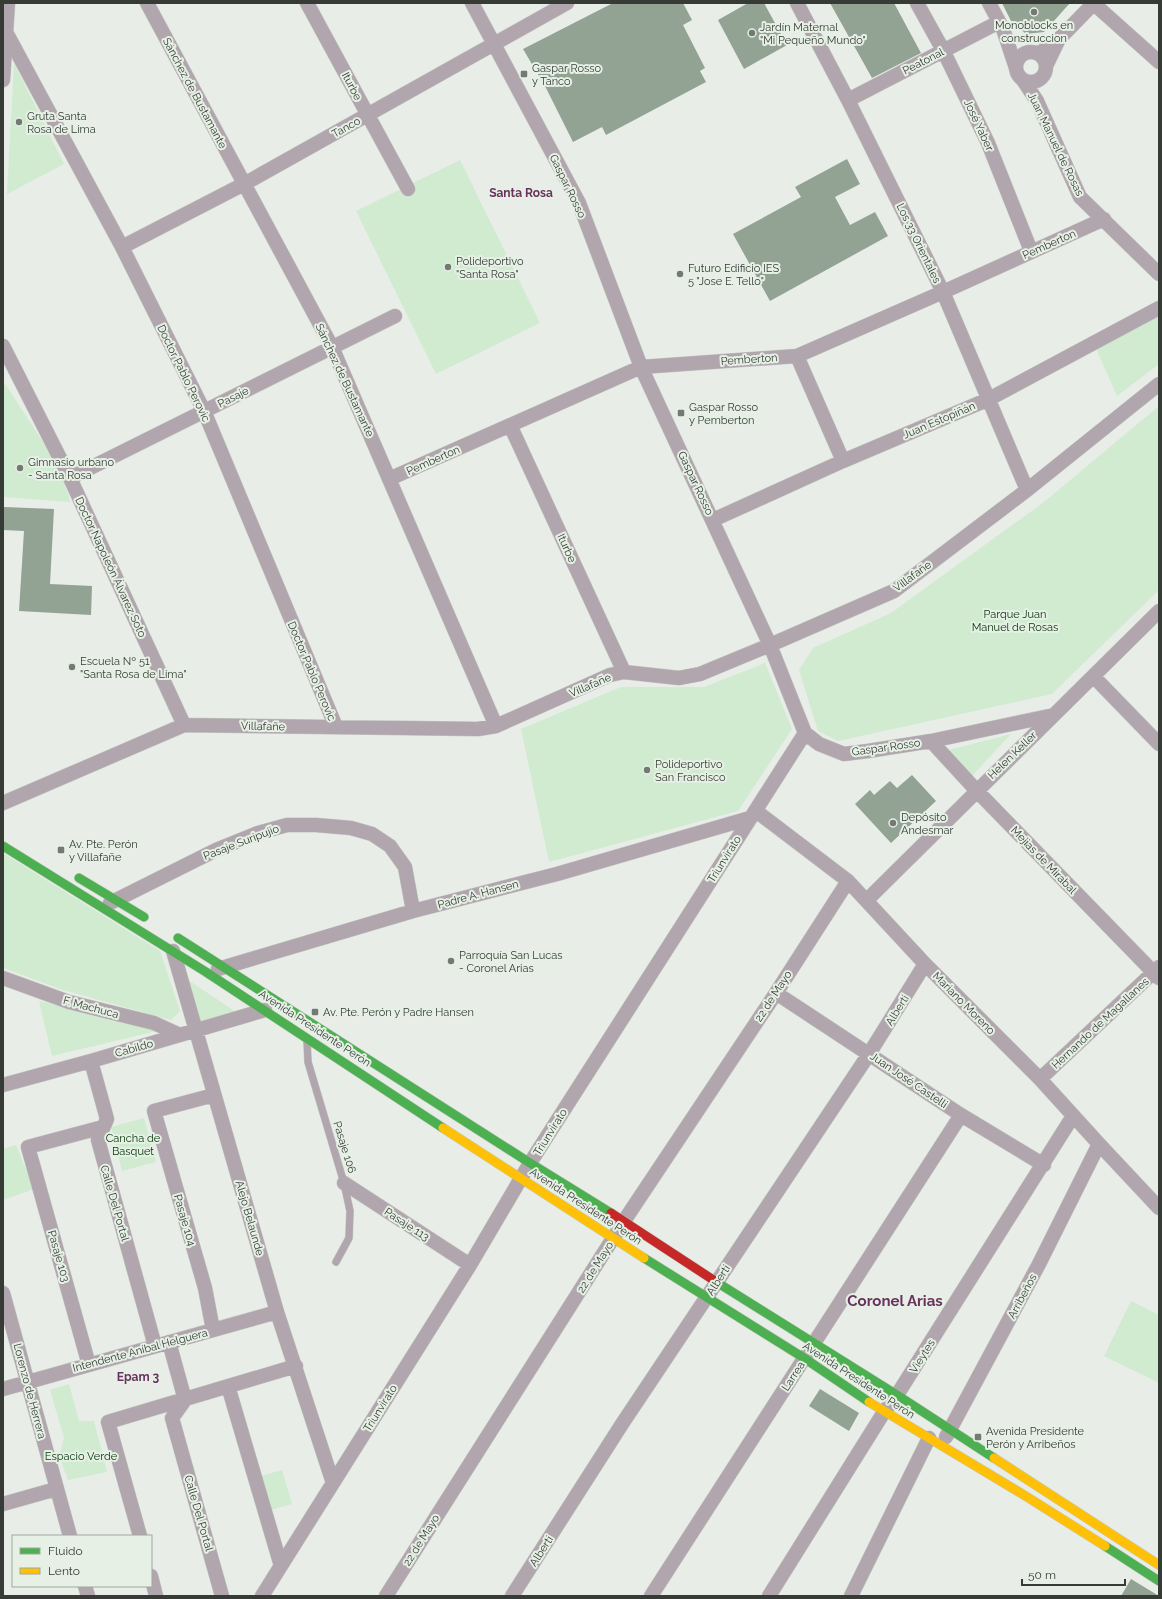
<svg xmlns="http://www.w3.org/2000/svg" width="1162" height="1599" font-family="Raleway,sans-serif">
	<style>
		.green { fill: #d0ebd0 }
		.building { fill: #92a293 }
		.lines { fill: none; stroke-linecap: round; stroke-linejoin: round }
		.lane-casing { stroke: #c5c9c5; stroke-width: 8 }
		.street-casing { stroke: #c5c9c5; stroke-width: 15 }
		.fast-casing { stroke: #c5c9c5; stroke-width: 10 }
		.slow-casing { stroke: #c5c9c5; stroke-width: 10 }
		.jam-casing { stroke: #c5c9c5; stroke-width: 10 }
		.lane { stroke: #b1a6ad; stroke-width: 7 }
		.street { stroke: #b1a6ad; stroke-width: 14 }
		.fast { stroke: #4caf50; stroke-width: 9 }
		.slow { stroke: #ffc107; stroke-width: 9 }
		.jam { stroke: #c62828; stroke-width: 9 }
		.poi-dot { fill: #747974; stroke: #e6f0e5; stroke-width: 1.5 }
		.labels { text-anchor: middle; stroke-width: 4; stroke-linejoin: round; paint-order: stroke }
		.poi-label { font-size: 11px; fill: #363b36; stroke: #e6f0e5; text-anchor: start }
		.street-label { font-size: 11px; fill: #363b36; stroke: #e6f0e5 }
		.park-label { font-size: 11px; fill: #003507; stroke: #e6f0e5 }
		.neighbourhood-label { font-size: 12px; font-weight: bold; fill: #6a325e; stroke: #e6f0e5 }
		.district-label { font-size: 15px; font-weight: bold; fill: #6a325e; stroke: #e6f0e5 }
	</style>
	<rect width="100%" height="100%" fill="#e8ede8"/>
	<path class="green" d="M14,63l50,101 -57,30z
		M460,160l80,163 -104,51 -80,-163z
		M1159,311v53l-42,32 -23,-52z
		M3,384l3,1 35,54 18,32 12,31 -68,-5z
		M1159,406v184l-107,104 -214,47 -20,-10 -19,-61 14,-22 78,-35 153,-111z
		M765,663l27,66 -54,82 -189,51 -28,-133 100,-42h83z
		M1011,734l-39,42 -23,-26z
		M3,853l157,98 20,60 -9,9 -108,-30 -60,-22z
		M185,978l54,36 -40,11z
		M39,1001l122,29 -109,26z
		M144,1118l12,44 -34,9 -11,-44z
		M16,1145l18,44 -31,11v-51z
		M1131,1301l28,14v68l-55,-27z
		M69,1384l10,37h15l13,51 -39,8 -9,-24 5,-18 -14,-48z
		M282,1470l10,34 -24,7 -11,-34z"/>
	<path class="building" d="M613,3h70l9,17 -9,5 22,43 -5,3 6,11 -100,53 -4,-8 -29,15 -27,-54 -23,-39z
		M748,3h16l23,42 -43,24 -26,-49z
		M830,3h64l27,50 -49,25z
		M1002,3h68l-26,29 -18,2 -15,-13z
		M847,159l13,25 -25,13 15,28 25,-13 13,24 -118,65 -37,-67 68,-37 -6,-10z
		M4,507l50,2 -4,75 42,2 -1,29 -72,-4 5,-80 -21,-1z
		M912,775l24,26 -45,42 -36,-39 15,-14 4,5 16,-14 7,7z
		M820,1389l39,24 -10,18 -40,-25z
		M1131,1579l28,17h-38z"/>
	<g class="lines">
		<g class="lane-casing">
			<path id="lane" d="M307,1041l1,21 36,121 6,28 -1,27 -13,24"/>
		</g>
		<g class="street-casing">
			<path id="street" d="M147,3l185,344 164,379
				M307,3l101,186
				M472,3l107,200 62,164 129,278 35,88 14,11 25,10 24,-3 63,-10 123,-26
				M797,3l51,97 95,192 84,198
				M917,3l26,47 45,93 43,108
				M989,3l14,26 13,39
				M1093,3l66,59
				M6,32l116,215 82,164 132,316
				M1059,39l35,-36
				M1016 67a15 15 0 1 1 30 0a15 15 0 1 1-30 0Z
				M1038,54l21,-15 -13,27
				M3,80l5,-77
				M1023,80l14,21 43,96 79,77
				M848,100l151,-78
				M122,247l122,-63 323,-181
				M3,346l67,132 114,247
				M797,356l46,105
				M510,425l114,247
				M70,478l325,-162
				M389,479l252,-112 156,-11 146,-64 161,-73
				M713,520l130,-59 146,-62 170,-91
				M1094,677l65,67
				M931,741l45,49 183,188
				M3,803l181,-78 294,4 18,-3 114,-51 14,-3 55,6 21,-4 70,-29 124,-54 133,-101 132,-106
				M756,811l92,70 77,83 115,115 59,65 60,64
				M867,900l292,-289
				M110,903l106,-53 42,-17 29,-8h29l35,3 21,6 18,12 15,21 8,44
				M173,951l104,361 56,171
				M218,969l195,-58 144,-37 193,-56
				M3,978l66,24 85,21 26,12
				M776,993l185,122 83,50
				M91,1061l16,58 -9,21 57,206
				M1040,1079l119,-112
				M3,1085l88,-24 174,-51
				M344,1183l126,82
				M3,1293l67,243
				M213,1330l-8,-42 -51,-177 60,-16
				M169,1342l16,58 -13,18 50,178
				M89,1365l-61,-218 75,-20
				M228,1386l53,180 -1,-6
				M3,1389l274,-77
				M946,1437l93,-173 60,-120
				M3,1504l53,-15
				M140,1536l-32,-114 188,-56
				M151,1576l5,20
				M85,1586l3,10
				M262,1596l208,-331 60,-102 275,-430
				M386,1596l238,-375 152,-228 72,-112
				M512,1596l110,-172 247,-370 56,-90
				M651,1596l310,-481
				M769,1596l115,-184 13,-17 176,-279
				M851,1596l78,-158"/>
		</g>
		<g class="fast-casing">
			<path id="fast" d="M3,846l203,126 237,156
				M79,878l65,39
				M178,938l352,225 81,50
				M644,1258l160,100 65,44
				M718,1283l179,112 97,63
				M1105,1546l54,35"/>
		</g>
		<g class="slow-casing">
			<path id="slow" d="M443,1128l201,130
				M869,1402l155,93 81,51
				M994,1458l165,107"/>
		</g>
		<g class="jam-casing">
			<path id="jam" d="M611,1213l107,70"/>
		</g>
		<use href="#lane" class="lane"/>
		<use href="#street" class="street"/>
		<use href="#fast" class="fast"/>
		<use href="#slow" class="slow"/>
		<use href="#jam" class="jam"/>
	</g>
	<g class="poi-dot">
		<circle cx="1034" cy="12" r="4"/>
		<circle cx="752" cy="33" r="4"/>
		<rect x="520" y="70" width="8" height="8" rx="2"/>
		<circle cx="19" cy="122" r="4"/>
		<circle cx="448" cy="267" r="4"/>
		<circle cx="680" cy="274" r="4"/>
		<rect x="677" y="409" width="8" height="8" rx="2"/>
		<circle cx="20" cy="468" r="4"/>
		<circle cx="72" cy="667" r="4"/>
		<circle cx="647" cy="770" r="4"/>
		<circle cx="893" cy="823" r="4"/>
		<rect x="57" y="846" width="8" height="8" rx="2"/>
		<circle cx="451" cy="961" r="4"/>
		<rect x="311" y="1008" width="8" height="8" rx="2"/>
		<rect x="974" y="1433" width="8" height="8" rx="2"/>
	</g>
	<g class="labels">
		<g class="poi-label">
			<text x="1034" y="29" text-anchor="middle">Monoblocks en<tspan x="1034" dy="13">construccion</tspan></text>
			<text x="760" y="31">Jardín Maternal<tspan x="760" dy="13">"Mi Pequeño Mundo"</tspan></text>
			<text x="532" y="72">Gaspar Rosso<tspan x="532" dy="13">y Tanco</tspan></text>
			<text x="27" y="120">Gruta Santa<tspan x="27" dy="13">Rosa de Lima</tspan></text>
			<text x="456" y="265">Polideportivo<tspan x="456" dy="13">"Santa Rosa"</tspan></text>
			<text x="688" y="272">Futuro Edificio IES<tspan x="688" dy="13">5 "Jose E. Tello"</tspan></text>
			<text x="689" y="411">Gaspar Rosso<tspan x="689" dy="13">y Pemberton</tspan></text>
			<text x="28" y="466">Gimnasio urbano<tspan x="28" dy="13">- Santa Rosa</tspan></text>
			<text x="80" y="665">Escuela Nº 51<tspan x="80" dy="13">"Santa Rosa de Lima"</tspan></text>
			<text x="655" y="768">Polideportivo<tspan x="655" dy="13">San Francisco</tspan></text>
			<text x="901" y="821">Depósito<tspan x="901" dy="13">Andesmar</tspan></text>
			<text x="69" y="848">Av. Pte. Perón<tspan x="69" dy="13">y Villafañe</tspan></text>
			<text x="459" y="959">Parroquía San Lucas<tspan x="459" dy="13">- Coronel Arias</tspan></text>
			<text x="323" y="1016">Av. Pte. Perón y Padre Hansen</text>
			<text x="986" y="1435">Avenida Presidente<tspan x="986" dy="13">Perón y Arribeños</tspan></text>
		</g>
		<g class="street-label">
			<text transform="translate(923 61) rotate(-27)" y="4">Peatonal</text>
			<text transform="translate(352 86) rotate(62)" y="4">Iturbe</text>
			<text transform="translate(195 93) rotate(62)" y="4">Sánchez de Bustamante</text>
			<text transform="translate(979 125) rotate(65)" y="4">José Yaber</text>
			<text transform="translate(346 127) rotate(-29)" y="4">Tanco</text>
			<text transform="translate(1056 144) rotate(64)" y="4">Juan Manuel de Rosas</text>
			<text transform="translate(568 186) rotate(64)" y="4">Gaspar Rosso</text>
			<text transform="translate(919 243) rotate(64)" y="4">Los 33 Orientales</text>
			<text transform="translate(1049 244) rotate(-24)" y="4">Pemberton</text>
			<text transform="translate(749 359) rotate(-4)" y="4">Pemberton</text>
			<text transform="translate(184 373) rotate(64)" y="4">Doctor Pablo Perovic</text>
			<text transform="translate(345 380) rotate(65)" y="4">Sánchez de Bustamante</text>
			<text transform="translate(233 397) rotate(-27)" y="4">Pasaje</text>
			<text transform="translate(939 420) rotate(-23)" y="4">Juan Estopiñán</text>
			<text transform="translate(433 460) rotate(-24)" y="4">Pemberton</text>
			<text transform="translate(696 483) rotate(65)" y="4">Gaspar Rosso</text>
			<text transform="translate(567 548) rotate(65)" y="4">Iturbe</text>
			<text transform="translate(111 567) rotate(65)" y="4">Doctor Napoleón Álvarez Soto</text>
			<text transform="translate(912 576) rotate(-36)" y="4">Villafañe</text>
			<text transform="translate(312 671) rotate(67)" y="4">Doctor Pablo Perovic</text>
			<text transform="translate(590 685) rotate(-23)" y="4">Villafañe</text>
			<text transform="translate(263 726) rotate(1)" y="4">Villafañe</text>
			<text transform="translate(886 747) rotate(-8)" y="4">Gaspar Rosso</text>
			<text transform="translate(1012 755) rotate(-44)" y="4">Helen Keller</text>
			<text transform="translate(241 842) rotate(-21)" y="4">Pasaje Suripujio</text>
			<text transform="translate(724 859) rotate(-58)" y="4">Triunvirato</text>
			<text transform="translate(1044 860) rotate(46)" y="4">Mejias de Mirabal</text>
			<text transform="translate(478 894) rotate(-15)" y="4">Padre A. Hansen</text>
			<text transform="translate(773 996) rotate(-57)" y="4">22 de Mayo</text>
			<text transform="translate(964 1003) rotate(45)" y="4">Mariano Moreno</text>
			<text transform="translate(91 1007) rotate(15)" y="4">F. Machuca</text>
			<text transform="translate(897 1010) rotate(-58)" y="4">Alberti</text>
			<text transform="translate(1100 1023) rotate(-43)" y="4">Hernando de Magallanes</text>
			<text transform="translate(315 1028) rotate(33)" y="4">Avenida Presidente Perón</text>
			<text transform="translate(134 1048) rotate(-16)" y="4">Cabildo</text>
			<text transform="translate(909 1080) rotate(34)" y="4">Juan José Castelli</text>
			<text transform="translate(550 1132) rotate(-58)" y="4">Triunvirato</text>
			<text transform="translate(345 1147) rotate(73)" y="4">Pasaje 106</text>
			<text transform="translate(115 1203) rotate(74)" y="4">Calle Del Portal</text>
			<text transform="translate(586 1206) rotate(33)" y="4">Avenida Presidente Perón</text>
			<text transform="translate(250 1218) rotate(74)" y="4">Alejo Belaunde</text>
			<text transform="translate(185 1220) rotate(74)" y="4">Pasaje 104</text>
			<text transform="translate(407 1224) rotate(33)" y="4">Pasaje 113</text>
			<text transform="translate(59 1256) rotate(74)" y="4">Pasaje 103</text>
			<text transform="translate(595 1267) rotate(-58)" y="4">22 de Mayo</text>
			<text transform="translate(718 1280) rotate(-57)" y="4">Alberti</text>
			<text transform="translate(1022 1296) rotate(-62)" y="4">Arribeños</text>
			<text transform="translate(140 1350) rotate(-15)" y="4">Intendente Aníbal Helguera</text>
			<text transform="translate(922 1356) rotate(-58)" y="4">Vieytes</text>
			<text transform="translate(793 1376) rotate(-57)" y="4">Larrea</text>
			<text transform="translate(859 1380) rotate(33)" y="4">Avenida Presidente Perón</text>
			<text transform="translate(30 1391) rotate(75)" y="4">Lorenzo de Herrera</text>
			<text transform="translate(380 1408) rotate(-58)" y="4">Triunvirato</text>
			<text transform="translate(199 1513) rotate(74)" y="4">Calle Del Portal</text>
			<text transform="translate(421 1540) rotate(-58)" y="4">22 de Mayo</text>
			<text transform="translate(541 1551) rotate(-57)" y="4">Alberti</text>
		</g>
		<g class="park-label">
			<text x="1015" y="618">Parque Juan<tspan x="1015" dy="13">Manuel de Rosas</tspan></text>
			<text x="133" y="1142">Cancha de<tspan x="133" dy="13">Basquet</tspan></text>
			<text x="81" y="1460">Espacio Verde</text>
		</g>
		<g class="neighbourhood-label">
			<text x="521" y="197">Santa Rosa</text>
			<text x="138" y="1381">Epam 3</text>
		</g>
		<g class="district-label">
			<text x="895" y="1306">Coronel Arias</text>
		</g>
	</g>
	<rect width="1162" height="1599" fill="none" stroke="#363b36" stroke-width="8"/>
	<rect x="12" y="1535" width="140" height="52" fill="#e6f0e5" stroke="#a0a89f"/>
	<rect x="20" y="1548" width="20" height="6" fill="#4caf50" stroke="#a0a89f"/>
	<text x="48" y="1555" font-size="12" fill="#363b36">Fluido</text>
	<rect x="20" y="1568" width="20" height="6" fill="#ffc107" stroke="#a0a89f"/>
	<text x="48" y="1575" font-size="12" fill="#363b36">Lento</text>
	<path d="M1022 1579v6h103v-6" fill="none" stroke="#363b36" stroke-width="2"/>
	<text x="1028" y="1579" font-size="12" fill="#363b36" stroke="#e6f0e5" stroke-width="3" paint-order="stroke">50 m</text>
</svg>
